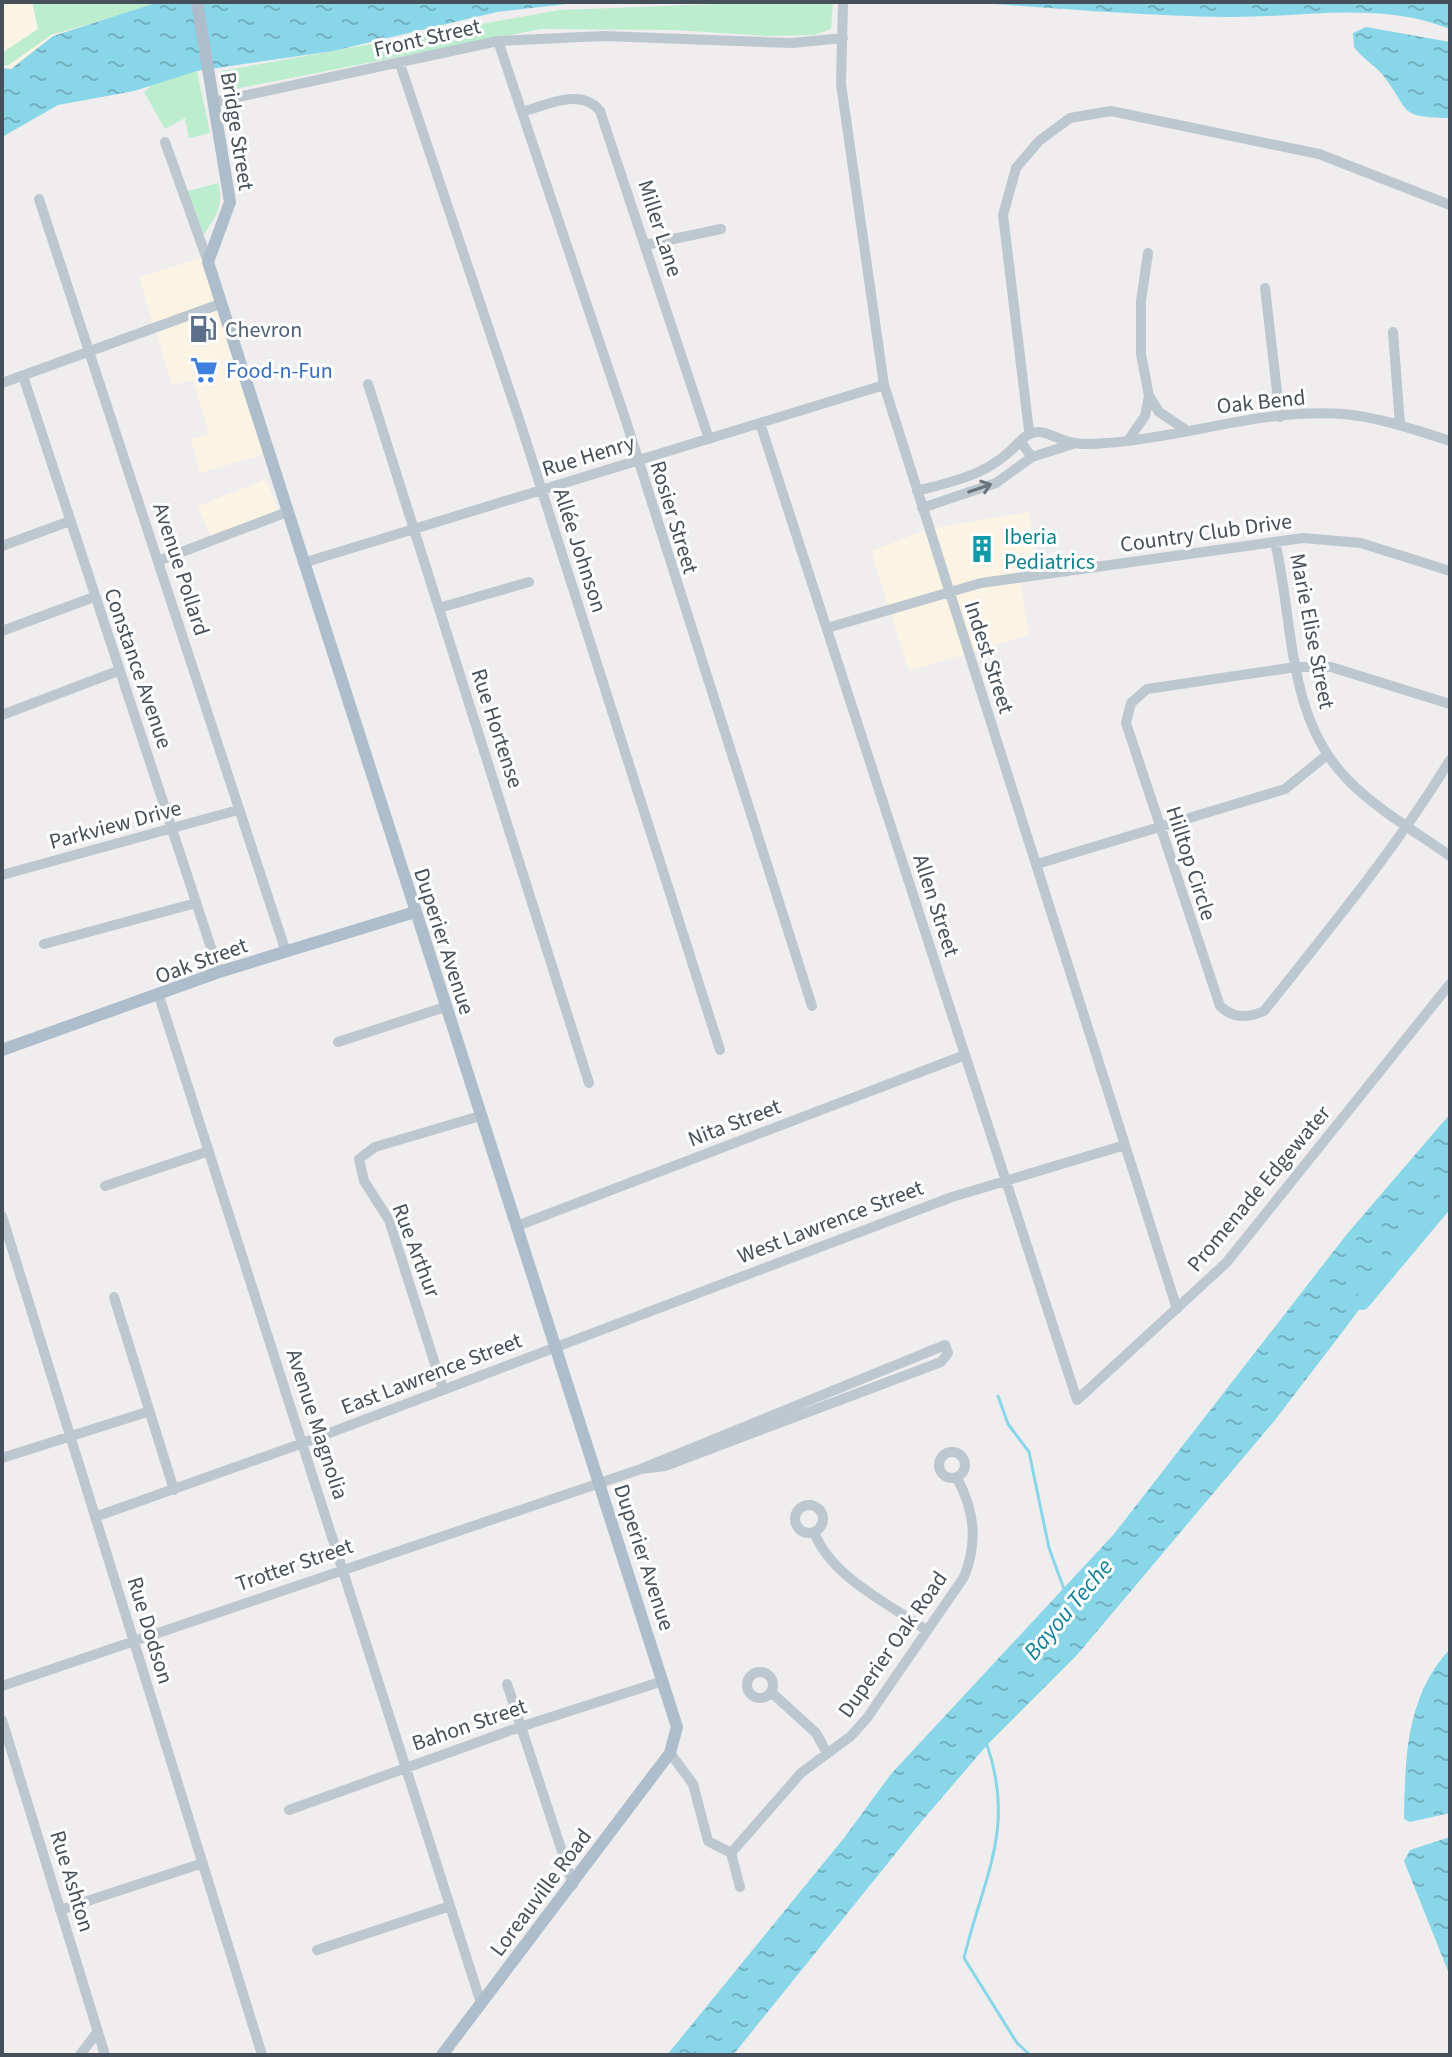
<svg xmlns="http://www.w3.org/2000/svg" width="1452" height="2057" font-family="'Source Sans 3',sans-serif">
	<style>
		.commercial { fill: #fbf4e5 }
		.green { fill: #bbedce }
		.water { fill: url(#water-ripples) }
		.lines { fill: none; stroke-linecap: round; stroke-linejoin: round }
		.stream { stroke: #89d6e9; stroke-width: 3 }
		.river { stroke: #89d6e9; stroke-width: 16 }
		.minor { stroke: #bdc7cf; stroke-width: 10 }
		.major { stroke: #adbdcb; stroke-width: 12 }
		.oneway { stroke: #69747d }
		.labels { text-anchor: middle; stroke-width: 6; stroke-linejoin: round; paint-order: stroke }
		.street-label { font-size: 22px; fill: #45505a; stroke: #fff }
		.service-label { font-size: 22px; fill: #4e5e75; stroke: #fff; text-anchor: start }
		.shop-label { font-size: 22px; fill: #366cbe; stroke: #fff; text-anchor: start }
		.culture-label { font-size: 22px; fill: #0d838f; stroke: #fff; text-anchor: start }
		.water-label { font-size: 24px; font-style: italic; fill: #0f809c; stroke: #fff }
	</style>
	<defs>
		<pattern id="water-ripples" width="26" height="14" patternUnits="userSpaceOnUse" patternTransform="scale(2)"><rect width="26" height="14" fill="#89d6e9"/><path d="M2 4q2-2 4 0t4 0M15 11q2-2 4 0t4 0" fill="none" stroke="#72b0c0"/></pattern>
	</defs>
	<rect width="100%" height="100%" fill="#efeded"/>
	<path class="commercial" d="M2,2h251l-251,87z
		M205,257l59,197 -64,19 -9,-33 18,-6 -16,-54 -21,5 -33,-108z
		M266,479l12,32 -67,27 -13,-32z
		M1028,512l10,56 -20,4 11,63 -120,36 -38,-120 58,-22z"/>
	<path class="green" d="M32,2h133l-114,33 -42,30 -7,1v-13l36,-24z
		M769,2h64l-2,27 -17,6 -48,1 -92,-6 -133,-1 -317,62 -2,-20 337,-61z
		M197,71l13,62 -21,5 -4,-20 -20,11 -21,-37 13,-11z
		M218,183c7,24 -4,35 -17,55l-16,-46z"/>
	<path class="water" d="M159,2h509l-102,2 -69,8 -164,39 -136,20 -63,20 -76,14 -56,32v-69l9,1 42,-33z
		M966,2h484v27c-71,-29 -149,-11 -223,-12 -87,-1 -174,-9 -261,-15z
		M1366,27l84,15v76c-54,-1 -38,-6 -68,-44 -9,-10 -20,-16 -28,-27l-1,-14z
		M1450,1114v75l-110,146 -65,85 -198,235 -90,90 -66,77 -188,233h-66l177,-217 47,-64 223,-240 233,-300z
		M1450,1649v164l-40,9 -6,-3c1,-61 2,-123 46,-170z
		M1450,1837v139l-46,-115 6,-11z"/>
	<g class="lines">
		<path class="stream" d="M998,1396l10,28 21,28 20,96 15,41
			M987,1745c29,84 -4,133 -23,213l53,85 13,12
			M1111,2055h36"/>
		<path class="river" d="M1362,1302l88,-105"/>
		<path class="minor" d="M843,2l-2,82 43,301 293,924
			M498,41l127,377 187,588
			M400,64l120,358 200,628
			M215,102l283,-61 106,-5 188,7 51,-5
			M522,112c25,-7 59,-25 78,-1l109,328
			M165,142l43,120
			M39,199l247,753
			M645,245l76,-16
			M1265,288l15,129
			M1393,332l7,93
			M23,376l196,596
			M2,383l218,-79
			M368,384l221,699
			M1149,396l10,16 27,18
			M760,423l317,977 149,-137 224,-279
			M1029,431l-26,-216 13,-47 23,-27 31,-23 41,-7 208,43 131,51
			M1129,439l16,-23 4,-20 -8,-42v-53l7,-48
			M1032,457l-12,-16c20,-20 32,-1 55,2 9,2 21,1 31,0 78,-5 157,-35 237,-29 36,3 73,16 107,27
			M917,491c42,-11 74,-17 103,-50
			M922,508l74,-25 36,-26 41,-13
			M1275,542c19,80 11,174 72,237 29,30 69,53 103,77
			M2,546l68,-25
			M158,561l129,-49
			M303,563l581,-178
			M439,608l90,-26
			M827,628l154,-45 322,-45 58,5 89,28
			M2,631l92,-34
			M1450,704l-119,-37h-35l-149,22 -16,14 -5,20 94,283c14,13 27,12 44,5 65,-82 131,-161 186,-251
			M2,715l116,-44
			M1037,864l248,-75 42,-34
			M2,875l236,-65
			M44,944l152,-41
			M159,996l322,1007
			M338,1042l107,-35
			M105,1186l104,-35
			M2,1216l260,839
			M517,1226l448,-171
			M114,1297l60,193
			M443,1389l-54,-169 -25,-39 -5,-22 16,-12 105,-31
			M939 1465a13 13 0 1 1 26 0a13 13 0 1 1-26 0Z
			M2,1458l145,-46
			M795 1519a14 14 0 1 1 28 0a14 14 0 1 1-28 0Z
			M95,1517l208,-74 649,-246 173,-52
			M814,1532c17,45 74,71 112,98
			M747 1685a13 13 0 1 1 26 0a13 13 0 1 1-26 0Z
			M507,1684l66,201
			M2,1686l639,-217 304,-124 3,8 -7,9 -276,104 -24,3
			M771,1692l45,41 11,20
			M2,1720l103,335
			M670,1753l23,31 15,57 23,12
			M289,1810l231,-83 143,-46
			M731,1853l70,-80 50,-37 16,-18 97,-141c14,-35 11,-65 -7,-99
			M731,1853l9,34
			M60,1910l143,-47
			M317,1950l133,-44
			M80,2055l18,-24"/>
		<path class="major" d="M197,2l33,200 -22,60 469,1465 -7,26 -228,302
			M2,1050l217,-78 196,-60"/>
	</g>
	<defs><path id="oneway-shaft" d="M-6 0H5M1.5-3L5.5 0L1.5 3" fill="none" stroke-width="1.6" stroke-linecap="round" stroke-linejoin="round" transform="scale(2)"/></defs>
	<use class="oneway" href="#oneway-shaft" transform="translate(980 488) rotate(-19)"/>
	<defs>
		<g id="fuel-bare" transform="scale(2.16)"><path d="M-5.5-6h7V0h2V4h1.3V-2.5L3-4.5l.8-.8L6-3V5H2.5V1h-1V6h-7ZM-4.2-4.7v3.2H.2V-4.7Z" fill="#5c6f8a" stroke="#fff" stroke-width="2.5" paint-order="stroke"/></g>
		<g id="supermarket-bare" transform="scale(2.16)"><path d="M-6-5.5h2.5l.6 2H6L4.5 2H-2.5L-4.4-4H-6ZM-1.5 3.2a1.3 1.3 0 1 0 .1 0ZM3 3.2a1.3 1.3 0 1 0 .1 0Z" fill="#3f7fe0" stroke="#fff" stroke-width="2.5" paint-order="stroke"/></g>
		<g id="building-bare" transform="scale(2.16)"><path d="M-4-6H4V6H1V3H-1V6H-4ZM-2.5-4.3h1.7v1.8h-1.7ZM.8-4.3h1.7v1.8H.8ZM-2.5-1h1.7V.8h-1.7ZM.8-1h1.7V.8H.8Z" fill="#0f9aa8" stroke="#fff" stroke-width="2.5" paint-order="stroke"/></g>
	</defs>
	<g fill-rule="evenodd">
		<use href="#fuel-bare" x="203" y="329"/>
		<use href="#supermarket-bare" x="204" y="370"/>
		<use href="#building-bare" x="982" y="549"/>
	</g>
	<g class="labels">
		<g class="street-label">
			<text transform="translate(427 37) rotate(-13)" y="8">Front Street</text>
			<text transform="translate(238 131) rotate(81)" y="8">Bridge Street</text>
			<text transform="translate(661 228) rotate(72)" y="8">Miller Lane</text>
			<text transform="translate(1261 401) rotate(-6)" y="8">Oak Bend</text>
			<text transform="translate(588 455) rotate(-17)" y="8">Rue Henry</text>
			<text transform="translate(675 517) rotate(73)" y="8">Rosier Street</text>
			<text transform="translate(1206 532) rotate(-8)" y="8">Country Club Drive</text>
			<text transform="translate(581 550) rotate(72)" y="8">Allée Johnson</text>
			<text transform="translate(182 569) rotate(72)" y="8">Avenue Pollard</text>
			<text transform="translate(1313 631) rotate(79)" y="8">Marie Elise Street</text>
			<text transform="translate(990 657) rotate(72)" y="8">Indest Street</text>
			<text transform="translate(139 668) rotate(71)" y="8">Constance Avenue</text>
			<text transform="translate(498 728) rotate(72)" y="8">Rue Hortense</text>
			<text transform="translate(115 824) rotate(-15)" y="8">Parkview Drive</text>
			<text transform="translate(1192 863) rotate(72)" y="8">Hilltop Circle</text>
			<text transform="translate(937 905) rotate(72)" y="8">Allen Street</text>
			<text transform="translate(445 941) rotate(72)" y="8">Duperier Avenue</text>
			<text transform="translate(201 960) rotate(-20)" y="8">Oak Street</text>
			<text transform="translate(734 1122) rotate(-21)" y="8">Nita Street</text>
			<text transform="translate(1258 1188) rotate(-50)" y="8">Promenade Edgewater</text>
			<text transform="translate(830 1221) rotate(-21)" y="8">West Lawrence Street</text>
			<text transform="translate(417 1250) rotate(69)" y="8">Rue Arthur</text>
			<text transform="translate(431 1373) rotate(-21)" y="8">East Lawrence Street</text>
			<text transform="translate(318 1424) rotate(72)" y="8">Avenue Magnolia</text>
			<text transform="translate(645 1557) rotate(72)" y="8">Duperier Avenue</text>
			<text transform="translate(294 1564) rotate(-19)" y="8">Trotter Street</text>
			<text transform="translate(151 1630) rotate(73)" y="8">Rue Dodson</text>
			<text transform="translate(892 1644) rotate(-55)" y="8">Duperier Oak Road</text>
			<text transform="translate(469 1724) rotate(-19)" y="8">Bahon Street</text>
			<text transform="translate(73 1881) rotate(73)" y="8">Rue Ashton</text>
			<text transform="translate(540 1892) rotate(-53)" y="8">Loreauville Road</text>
		</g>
		<g class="service-label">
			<text x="225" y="337">Chevron</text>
		</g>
		<g class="shop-label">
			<text x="226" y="378">Food-n-Fun</text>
		</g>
		<g class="culture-label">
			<text x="1004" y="544">Iberia<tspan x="1004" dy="25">Pediatrics</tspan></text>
		</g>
		<g class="water-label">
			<text transform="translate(1068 1609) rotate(-50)" y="8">Bayou Teche</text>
		</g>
	</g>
	<rect width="1452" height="2057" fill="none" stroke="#45505a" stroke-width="8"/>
</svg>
